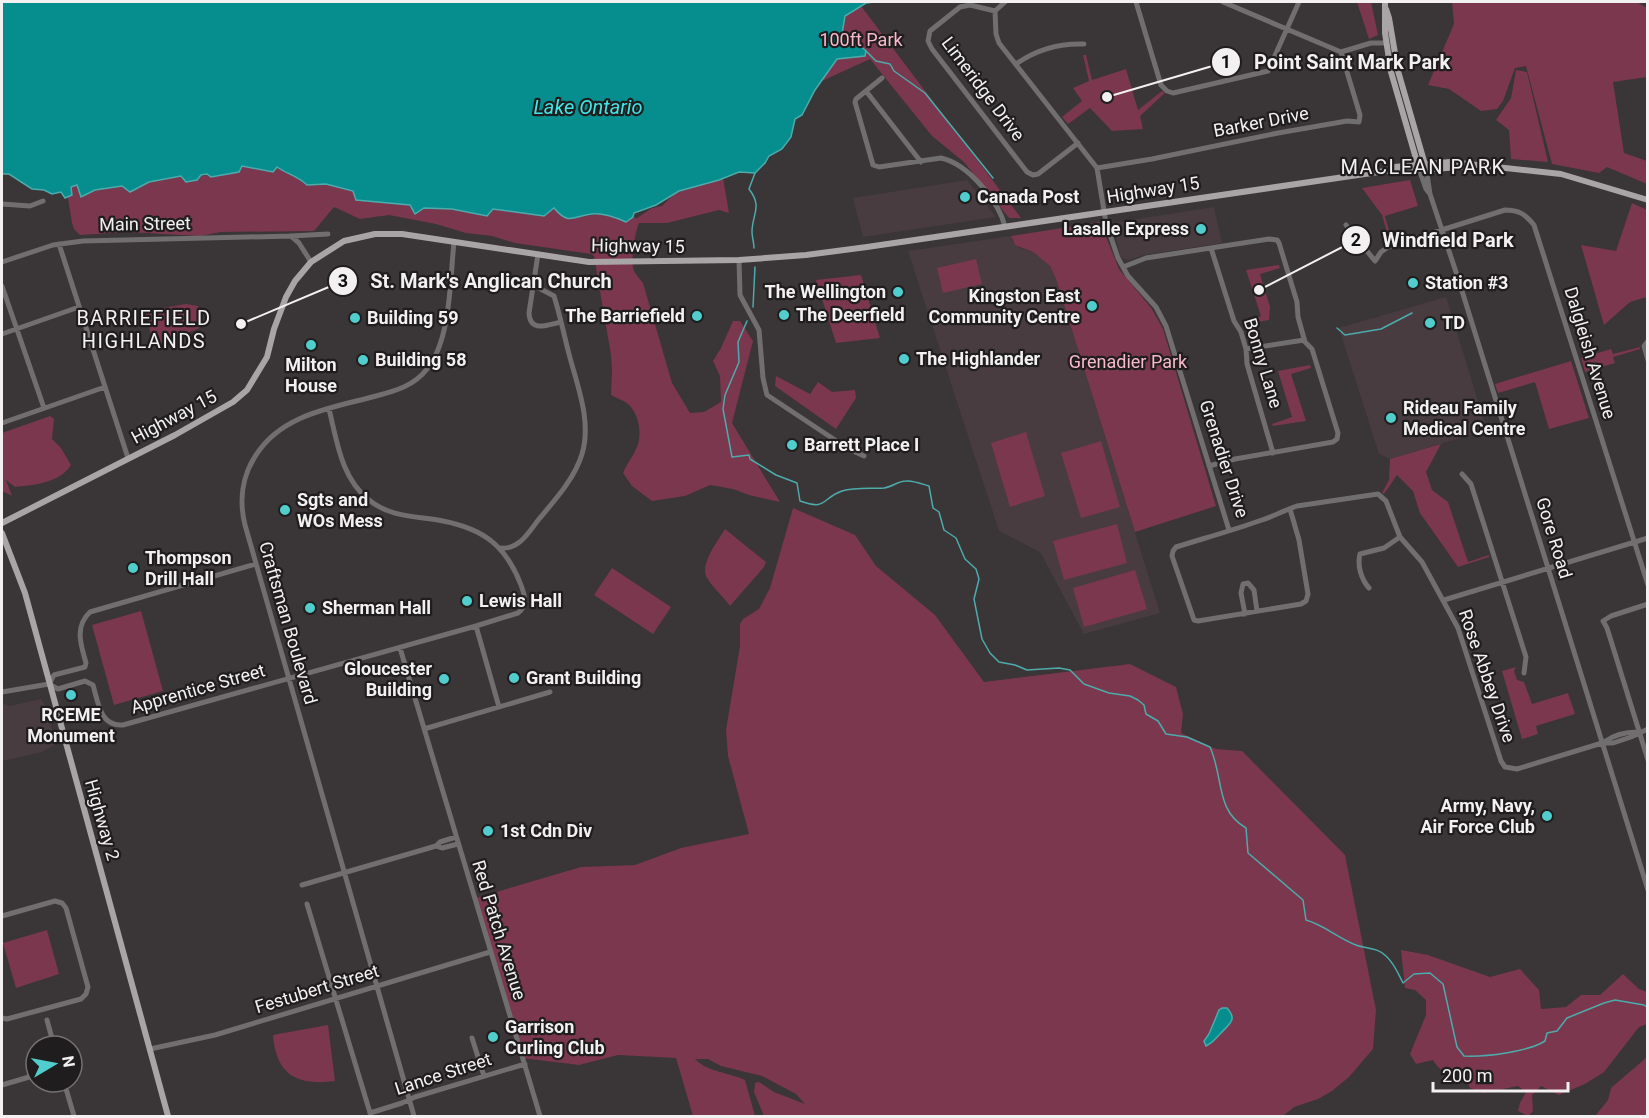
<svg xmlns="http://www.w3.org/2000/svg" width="1649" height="1118" font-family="Roboto,sans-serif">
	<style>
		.built { fill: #483c40 }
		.green { fill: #7a374e }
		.water { fill: #068e8f; stroke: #4dabac; stroke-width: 1.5 }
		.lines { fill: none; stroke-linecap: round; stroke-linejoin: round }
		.stream { stroke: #4dabac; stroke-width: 1.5 }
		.minor { stroke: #706e6e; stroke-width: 5 }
		.major { stroke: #a9a4a5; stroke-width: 6 }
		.poi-dot { fill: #52cdcd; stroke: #1f1d1e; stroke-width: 2 }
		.labels { text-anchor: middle; stroke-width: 4.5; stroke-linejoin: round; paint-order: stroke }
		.park-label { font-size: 18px; fill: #f9b9cc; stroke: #1f1d1e }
		.street-label { font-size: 18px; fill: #f3f0f1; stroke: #1f1d1e }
		.poi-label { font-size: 18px; font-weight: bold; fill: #f3f0f1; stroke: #1f1d1e; text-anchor: start }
		.water-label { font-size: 20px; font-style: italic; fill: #42e5e5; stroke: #1f1d1e }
		.neighbourhood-label { font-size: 20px; letter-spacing: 1.5px; fill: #f3f0f1; stroke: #1f1d1e }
		.leader { fill: none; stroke: #f3f0f1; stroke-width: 2 }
		.callout-dot { fill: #f3f0f1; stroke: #1f1d1e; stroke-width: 2 }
		.mark-label { font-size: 18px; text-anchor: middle; font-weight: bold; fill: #111 }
		.callout-label { font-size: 20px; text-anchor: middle; font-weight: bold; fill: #f3f0f1; stroke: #1f1d1e; stroke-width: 4.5; stroke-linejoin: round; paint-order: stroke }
	</style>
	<rect width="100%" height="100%" fill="#3a3536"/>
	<path class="built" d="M967,180l29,37 -133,20 -10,-39z
		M1214,207l8,36 -78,12 -15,5 -8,-2 -9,-35z
		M1011,236l1,5 8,7 13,4 17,14 6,13 104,334 -76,21 -44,-82 -41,-21 -91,-280z
		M1446,297l41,133 -97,29 -11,-5 -40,-126z
		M41,699l5,7 10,38 -14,8 -40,9v-58l8,3z"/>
	<path class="green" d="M1357,2h14l7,33 -9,4z
		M1452,2h185l8,5h2v70l-34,5 11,71 23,8v23l-40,-17 -8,6 -47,-9 -26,-98 -11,2 -12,33 -6,8 -16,2 -32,-22 -21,-4 26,-61z
		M861,6l160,212h-12l-45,-56 -32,-26 -62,-77 -48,22 15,-22 -5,-27 13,-16z
		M1083,55h3l6,25 34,-11 12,41 24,-19 3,2 -25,23 3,13 -31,2 -22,-23 -22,16 -6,-7 20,-16 -9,-13 16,-7z
		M1516,70l11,2 21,90 -37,-3 -2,-29 -13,-10 15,-22z
		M250,158l287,51 23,-1 18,9 30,-4 29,5 15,-10 10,-2 11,-11 18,-14 32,-3 6,35 -10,-3 -52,13h-28c-4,8 -9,40 -5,48 2,4 6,8 9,12l29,100 18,30 14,-1 17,-10 -1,-26 -7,-15 8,-13 12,-27h7l13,20 -21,82 48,79 -31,-7 -16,-6 -23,-4 -25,11 -33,5 -20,-15 -9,-13c4,-10 12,-19 15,-29 4,-13 0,-31 -10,-40 -5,-4 -12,-6 -17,-9l1,-25 -1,-15 -17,-99 -3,-2 -76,-11 -23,-7 -26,-3 -30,-9 -47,-9 -29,4 -26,-12 -20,24 -93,1 -21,4 -72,-4 -48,3 -6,-6 -2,-6 -5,-31 13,-15 24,12 24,-10 19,4 23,-11 34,4z
		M1410,180l8,26 -33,10 6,22 -2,1 -7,-24 -20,-27z
		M1632,203l15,7v87l-17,5 -26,23 -23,-80 35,6z
		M1100,222l19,47 33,40 11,20 53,177 -81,26 -79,-253 -6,-13 -17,-14 -18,-7 -4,-9z
		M976,259l6,25 -39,9 -6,-25z
		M1279,265l1,3 -20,6 10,33 -1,13 -23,4 1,5 -6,-7 20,-6 -15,-46z
		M861,275l19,63 -44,5 -20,-63z
		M186,304l12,2 3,17 -1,5 -46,18 -9,-35z
		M1640,347v2l-27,8 2,6 -30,9 -4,-14 30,-9 2,5z
		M1571,361l18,57 -40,11 -14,-47 -37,11 -3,-9z
		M1310,365l1,3 -20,6 15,47 -33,5 -1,-2 20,-7 -14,-46z
		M776,376l34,18 8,-12 14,10 23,-2 1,8 -20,31 -61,-43z
		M50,416l4,3 -2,20 9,9 10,17c-11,18 -37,20 -56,22l-9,-7 6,16 -10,-5v-58z
		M1026,432l19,64 -35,11 -19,-64z
		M1101,441l19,66 -39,11 -20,-65z
		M1441,444l-15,28 6,18 16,12 20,60 21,-7v2l-31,10 -38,-54 -7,-22 -16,-16 -13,19 -2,-1 7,-13 1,-21z
		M793,508l62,27 21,31 59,49 49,67 146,-18 46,23 7,27 -2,19 35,16 26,2 103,104 31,155 -3,39 -24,28 -17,14 -14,8 -24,8 -11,9h-519l-10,-24 1,-9 4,-1 15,10 31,12 -9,-10 -34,-18 -41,-10 -13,-7h-13c12,13 33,13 50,21l10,36h-62l-17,-58 -58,-3 -39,10 -57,-7 -46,-160 105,-31 54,-2 46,-17 68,-14 -21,-78 -2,-26 14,-84v-22l3,-5 16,-10 11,-21z
		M1117,524l10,39 -63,17 -11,-39z
		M725,529l41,33 -2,5 -34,39c-7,-10 -19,-20 -24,-30 -5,-14 12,-35 19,-47z
		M612,568l59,39 -18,27 -59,-39z
		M1135,570l12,39 -63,18 -11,-39z
		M141,611l22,80 -49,14 -22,-80z
		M1516,667l-2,4 3,9 7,2 8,22 36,-11 7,21 -39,12 2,8 -16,5 -20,-68z
		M47,930l12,44 -43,14 -13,-45z
		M1401,950l27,5 62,22 30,-8 19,21 2,19 25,-2 15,-12h19l23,-21 16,15 8,3v32l-8,3 -35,45 -19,12 -26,11 -18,-9 -9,9 1,16 -5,5 -10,-5 2,-8 6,-11 -8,-6 -35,7 -13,-5 -6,-13c-14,-2 -24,-2 -31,-15l-17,4 -6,-10 16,-39v-15l-11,-10 -10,-2z
		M328,1025l7,56c-38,5 -59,-6 -62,-46z
		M1647,1057v59h-52l13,-16 3,-12z"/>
	<path class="water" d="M2,2h872l-8,1 -21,13 -4,24c9,5 18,3 25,11l-1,5 -28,3 -22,31 -13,25 -7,4 -4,18 -9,12 -13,7 -4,7 -10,10 -16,-1 -20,8 -40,11 -23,14 -22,8 -1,4 -7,5c-9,-4 -24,-9 -34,-8 -19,2 -23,12 -38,-6l-10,8 -51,-7 -6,7 -35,-7 -28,-1 -9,6 -5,-9 -54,-5 -3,-9 -27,-7 -19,1c-9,-9 -20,-11 -30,-18l-4,5 -31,-6 -3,6 -28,5 -4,-3 -6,1 -4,5 -11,2 -5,-6 -32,6 -19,10 -8,-6 -27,4 -14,7 -4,-12 -6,2 1,8 -7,3 -4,-6 -9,2 -8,-4 -12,-1 -23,-15h-7z
		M1222,1008h5c11,12 2,16 -6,25 -5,5 -8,10 -15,13l-2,-5 5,-7 10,-24z"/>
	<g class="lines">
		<path class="stream" d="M866,51l10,10 14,3 4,7 31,22 68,85
			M754,248c0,-6 -2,-11 -2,-16 0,-18 11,-25 -3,-43l6,-16
			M753,307l2,-40
			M747,321l-9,21 1,20 -14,33 -2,14 9,48 17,-2 1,4 26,16 21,8 3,18c28,10 21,-3 42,-10 14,-4 28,-2 42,-3 8,-1 14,-7 22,-7 7,-1 16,3 23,5l4,22 6,4 5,18 12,8 9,21 11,10 3,10 -5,20 8,40 8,14 9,9 16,3 12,5 32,-2 11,2 14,14 25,9 21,3 8,4 6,5 2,9 12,7 8,13 21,3 23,10c14,31 5,63 36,81l2,25 55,47 3,20c18,5 32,18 50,25 10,4 21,2 30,11 8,7 12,17 17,27l11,-9 16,-1 13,11 14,63 7,9c21,1 64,-4 81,-15l2,-8 10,-2 10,-13 37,-15 11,-3 29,5 4,3
			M1337,328l8,7 36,-6 31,-16"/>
		<path class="minor" d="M1005,2l-10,9 1,23 3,9 98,125 9,55 12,35 10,18 28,31 10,19 63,204
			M1136,2l25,83 6,6 6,2 95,-22 31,-69
			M1223,2l118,50 30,-9h15
			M995,11l-25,-6 -10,2 -30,24 -2,10 4,8 95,123 6,3 5,-1 40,-31
			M1016,64c21,-15 42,-21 68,-20
			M882,78l-26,21 -1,3 18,63 6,2 62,-9c27,6 58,43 64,69
			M866,91l55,71
			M1097,168l55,-9 126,-26 69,-12 12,1 1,-7 -19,-63
			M1426,168l4,26 28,84 190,612
			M1419,169l7,20 4,5
			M2,204l28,2 13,-5
			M1346,225l29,36 6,-9 7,-5 117,-37c14,0 20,4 29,15l114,360
			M291,236l8,7 12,19
			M59,244l69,214
			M1211,248l23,73 7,11 5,17 1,15 26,89
			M538,254l-9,59c1,20 18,12 32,9
			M739,260l1,35 19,35 4,48 4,17 80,53 17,8
			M2,262l51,-17 30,-4 208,-5 37,-2
			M1123,267l23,-9 123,-19 8,1 2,3 18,59 1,15 7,25 7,7 26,84 -1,6 -4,3 -98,17 -26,7
			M2,286l42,122
			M2,334l77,-27
			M1648,341l-4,5 4,14
			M1246,349l58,-9
			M2,423l103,-36
			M1462,474l9,10 55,173 -2,16
			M1290,509l9,31 9,54 -2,7 -5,3 -103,17 -4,-1 -22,-64 1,-5 3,-4c29,-9 58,-17 86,-27 12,-4 23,-10 35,-14l81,-12 8,7 14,36 22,25 36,66 43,133 4,6 12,2 85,-26h11l18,-6 17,-8
			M501,548c18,2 28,-16 38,-29 16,-19 36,-41 43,-65 10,-33 -5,-69 -13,-100 -5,-19 -9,-39 -15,-58l-21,-11
			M1369,588c-8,-9 -12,-23 -9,-34l24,-6 16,-11
			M1444,600l204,-62
			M1648,604l-37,12 -8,5 4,7 41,132
			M1245,614l-4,-21 2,-9 5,-1 6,7 3,21
			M476,626l23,81
			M400,648l140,468
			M49,684l9,5 27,-8 8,4c5,17 7,42 30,40l353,-99 42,-13c10,-8 7,-17 3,-28 -15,-39 -37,-56 -78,-64 -26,-5 -52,-3 -74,-21 -28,-22 -32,-59 -40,-91
			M49,684l5,-9 31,-8 1,-4c-5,-18 -12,-36 4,-51l166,-48
			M2,692l47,-8
			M424,729l126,-37
			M1604,742c10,-7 21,-10 33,-10
			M436,846l4,-4 16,-5
			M302,885l134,-39 6,2 16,-4
			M307,904l64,212
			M2,916l53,-15 7,2 4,5 22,79 -2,7 -5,5 -74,20 -5,-1
			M47,1020l7,26
			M472,1038l12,38
			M150,1049l65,-14 275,-83
			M64,1082l10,34
			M2,1085l34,-10
			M370,1113l32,-10 13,-6 110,-33
			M414,1116l-169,-591c-6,-24 -3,-49 11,-70 26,-41 76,-47 120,-59 19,-5 38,-10 51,-27 24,-29 23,-90 27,-127"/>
		<path class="major" d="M1385,2v31l6,39 28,97
			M1386,9l3,9 9,53 28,97
			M1392,170l3,2 77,-6
			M2,523l173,-88 58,-33 14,-12 20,-33 7,-28 12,-32 9,-16 16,-19 33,-21 31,-7h27l187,28 150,-2 67,-5 61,-8 525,-77 2,-3 56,-5 111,12 87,26
			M2,533l23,60 143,523"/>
	</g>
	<g class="poi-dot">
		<circle cx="965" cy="197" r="6"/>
		<circle cx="1201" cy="229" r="6"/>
		<circle cx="1413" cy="283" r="6"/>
		<circle cx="898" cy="292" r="6"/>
		<circle cx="1092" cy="306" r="6"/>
		<circle cx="784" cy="315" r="6"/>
		<circle cx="697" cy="316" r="6"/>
		<circle cx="355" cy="318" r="6"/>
		<circle cx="1430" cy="323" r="6"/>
		<circle cx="311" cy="345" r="6"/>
		<circle cx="904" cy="359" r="6"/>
		<circle cx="363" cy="360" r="6"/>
		<circle cx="1391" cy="418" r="6"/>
		<circle cx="792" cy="445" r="6"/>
		<circle cx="285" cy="510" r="6"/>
		<circle cx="133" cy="568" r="6"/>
		<circle cx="467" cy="601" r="6"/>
		<circle cx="310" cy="608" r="6"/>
		<circle cx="514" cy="678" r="6"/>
		<circle cx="444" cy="679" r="6"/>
		<circle cx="71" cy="695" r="6"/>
		<circle cx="1547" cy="816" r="6"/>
		<circle cx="488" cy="831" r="6"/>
		<circle cx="493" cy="1037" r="6"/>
	</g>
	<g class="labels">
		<g class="park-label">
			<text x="861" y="46">100ft Park</text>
			<text x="1128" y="368">Grenadier Park</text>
		</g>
		<g class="street-label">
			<text transform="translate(983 89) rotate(53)" y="6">Limeridge Drive</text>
			<text transform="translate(1261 122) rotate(-11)" y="6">Barker Drive</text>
			<text transform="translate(1153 190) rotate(-9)" y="6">Highway 15</text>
			<text transform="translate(145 224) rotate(-1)" y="6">Main Street</text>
			<text transform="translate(638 246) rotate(1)" y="6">Highway 15</text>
			<text transform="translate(1590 353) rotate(73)" y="6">Dalgleish Avenue</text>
			<text transform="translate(1263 363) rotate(73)" y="6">Bonny Lane</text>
			<text transform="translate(174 417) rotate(-28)" y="6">Highway 15</text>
			<text transform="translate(1224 459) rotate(72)" y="6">Grenadier Drive</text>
			<text transform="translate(1554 538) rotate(73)" y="6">Gore Road</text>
			<text transform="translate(288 623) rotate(74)" y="6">Craftsman Boulevard</text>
			<text transform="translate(1487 676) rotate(71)" y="6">Rose Abbey Drive</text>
			<text transform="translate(198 689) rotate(-16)" y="6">Apprentice Street</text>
			<text transform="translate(102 820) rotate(74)" y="6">Highway 2</text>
			<text transform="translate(499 930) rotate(73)" y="6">Red Patch Avenue</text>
			<text transform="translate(317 989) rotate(-17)" y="6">Festubert Street</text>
			<text transform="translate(443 1074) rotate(-18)" y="6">Lance Street</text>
		</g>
		<g class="poi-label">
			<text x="977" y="203">Canada Post</text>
			<text x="1189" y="235" text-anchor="end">Lasalle Express</text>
			<text x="1425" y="289">Station #3</text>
			<text x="886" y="298" text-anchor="end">The Wellington</text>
			<text x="1080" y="302" text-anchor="end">Kingston East<tspan x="1080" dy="21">Community Centre</tspan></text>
			<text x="796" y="321">The Deerfield</text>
			<text x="685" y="322" text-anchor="end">The Barriefield</text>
			<text x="367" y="324">Building 59</text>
			<text x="1442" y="329">TD</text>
			<text x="916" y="365">The Highlander</text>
			<text x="375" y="366">Building 58</text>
			<text x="311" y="371" text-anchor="middle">Milton<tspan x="311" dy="21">House</tspan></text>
			<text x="1403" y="414">Rideau Family<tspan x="1403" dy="21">Medical Centre</tspan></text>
			<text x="804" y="451">Barrett Place I</text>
			<text x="297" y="506">Sgts and<tspan x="297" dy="21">WOs Mess</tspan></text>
			<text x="145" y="564">Thompson<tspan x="145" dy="21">Drill Hall</tspan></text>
			<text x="479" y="607">Lewis Hall</text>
			<text x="322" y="614">Sherman Hall</text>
			<text x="432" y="675" text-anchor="end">Gloucester<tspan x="432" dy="21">Building</tspan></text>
			<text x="526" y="684">Grant Building</text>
			<text x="71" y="721" text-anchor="middle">RCEME<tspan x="71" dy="21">Monument</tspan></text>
			<text x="1535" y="812" text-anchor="end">Army, Navy,<tspan x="1535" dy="21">Air Force Club</tspan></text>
			<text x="500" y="837">1st Cdn Div</text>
			<text x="505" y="1033">Garrison<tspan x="505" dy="21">Curling Club</tspan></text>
		</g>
		<g class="water-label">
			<text x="588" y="114">Lake Ontario</text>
		</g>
		<g class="neighbourhood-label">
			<text x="1423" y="174">MACLEAN PARK</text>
			<text x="144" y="325">BARRIEFIELD<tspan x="144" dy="23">HIGHLANDS</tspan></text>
		</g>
	</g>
	<path class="leader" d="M1107 97L1226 62M1259 290L1356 240M241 324L343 281"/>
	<g class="callout-dot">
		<circle cx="1107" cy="97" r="6"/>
		<circle cx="1259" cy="290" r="6"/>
		<circle cx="241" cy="324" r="6"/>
		<circle cx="1226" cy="62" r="15"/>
		<circle cx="1356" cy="240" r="15"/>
		<circle cx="343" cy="281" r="15"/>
	</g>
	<g class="mark-label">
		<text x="1226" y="68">1</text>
		<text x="1356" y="246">2</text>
		<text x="343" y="287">3</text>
	</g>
	<g class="callout-label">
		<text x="1352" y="69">Point Saint Mark Park</text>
		<text x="1448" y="247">Windfield Park</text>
		<text x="491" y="288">St. Mark's Anglican Church</text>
	</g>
	<rect width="1649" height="1118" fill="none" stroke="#f3f0f1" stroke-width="6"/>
	<g transform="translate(54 1064) rotate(80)"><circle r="28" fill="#1f1d1e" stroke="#747172" stroke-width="1.5"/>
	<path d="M0-4.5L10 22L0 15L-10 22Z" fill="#52cdcd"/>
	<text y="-9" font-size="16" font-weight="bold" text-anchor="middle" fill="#f3f0f1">N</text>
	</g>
	<path d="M1433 1082v9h135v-9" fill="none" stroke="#f3f0f1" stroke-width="3"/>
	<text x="1442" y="1082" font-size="18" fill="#f3f0f1" stroke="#1f1d1e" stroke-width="4.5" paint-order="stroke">200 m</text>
</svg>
